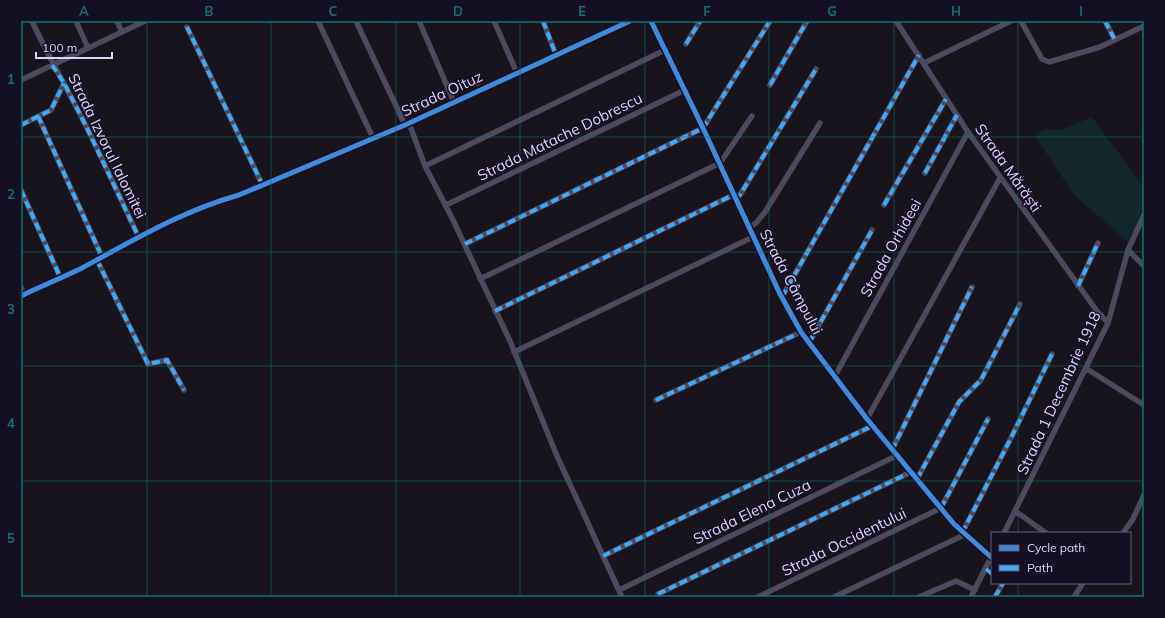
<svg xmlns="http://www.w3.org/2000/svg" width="1165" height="618" font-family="Mulish,sans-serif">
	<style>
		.green { fill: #13262b }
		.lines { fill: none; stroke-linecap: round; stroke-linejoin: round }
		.street { stroke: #4d495f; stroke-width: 5.5 }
		.quiet { stroke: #3fa9f5; stroke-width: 4; stroke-dasharray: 8 4; stroke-linecap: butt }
		.cycleway-casing { stroke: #150f23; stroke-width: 8 }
		.cycleway { stroke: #408adc; stroke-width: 5 }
		.grid { fill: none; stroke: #0f766e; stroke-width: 1; stroke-opacity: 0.55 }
		.labels { text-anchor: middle; stroke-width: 3; stroke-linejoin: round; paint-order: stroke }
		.street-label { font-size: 15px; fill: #ded2fe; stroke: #150f23 }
		.neatline { fill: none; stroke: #0f766e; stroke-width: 1.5 }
		.grid-label { font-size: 13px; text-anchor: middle; font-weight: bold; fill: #0f766e }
	</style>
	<rect width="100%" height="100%" fill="#17141e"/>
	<path class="green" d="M1092,117l52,70v24l-16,31 -53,-46 -40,-60 9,-7 16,1z"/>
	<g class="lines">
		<path class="street" d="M32,21c16,35 35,67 52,101 19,38 37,77 55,116
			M76,21l12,27
			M117,21l5,11
			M318,21l55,117
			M356,21l49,104
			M419,21l35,81
			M494,21l23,52
			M543,21l13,34
			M651,21l52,107 77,166 21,38 66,87 87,105 37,33
			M896,21l72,111 129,179 11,12
			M1021,21l21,38 7,3 51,-15 44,-21
			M1105,21l10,19
			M187,27l75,157
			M686,44l14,-23
			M924,63l87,-42
			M21,80l124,-59
			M770,85l37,-64
			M38,116l64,141
			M409,123l16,43 28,54 57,121 47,115 65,141
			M21,125l30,-15 13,-27
			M425,166l240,-116
			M925,173l32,-58
			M21,190l40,89
			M735,199l5,-4 76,-126
			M446,205l239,-115
			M884,205l62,-106
			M749,228l7,-5 9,-11 55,-89
			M465,244l238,-116 67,-107
			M1128,250l16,16
			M97,260l51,104 19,-4 17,30
			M480,279l240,-116 32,-47
			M1078,286l20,-43
			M21,287l3,8
			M21,296c20,-10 41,-18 61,-28 50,-27 102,-58 157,-73l166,-70 225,-104
			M782,297l137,-242
			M495,311l238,-116
			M809,343l63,-113
			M514,352l239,-115
			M1087,369l57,36
			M835,376l133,-244
			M656,400l145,-68
			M867,419l133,-241
			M892,450l80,-163
			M917,479l42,-77 22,-22 39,-76
			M1015,511l31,22
			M962,533l48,-93 42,-86
			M1004,533l104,-210 20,-73 16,-35
			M1123,533l10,-14 11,-24
			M603,556l269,-130
			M619,590l277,-134
			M658,594l253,-122
			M758,597l183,-89 47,-89
			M834,597l130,-62
			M919,597l37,-16 19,9
			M971,597l21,-42
			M995,597l8,-14
			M1074,597l9,-14"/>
		<path class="quiet" d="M543,21l13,34
			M1105,21l10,19
			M187,27l75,157
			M686,44l14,-23
			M52,65l12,18 21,41 54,114
			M770,85l37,-64
			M38,116l64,141
			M21,125l30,-15 13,-27
			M925,173l32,-58
			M21,190l40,89
			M735,199l5,-4 76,-126
			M884,205l62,-106
			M465,244l238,-116 67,-107
			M97,260l51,104 19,-4 17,30
			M1078,286l20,-43
			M782,297l137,-242
			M495,311l238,-116
			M809,343l63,-113
			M656,400l145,-68
			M892,450l80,-163
			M917,479l42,-77 22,-22 39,-76
			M941,508l47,-89
			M962,533l48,-93 42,-86
			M603,556l269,-130
			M986,569l6,5
			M658,594l253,-122
			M995,597l8,-14"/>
		<g class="cycleway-casing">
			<path id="cycleway" d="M651,21l52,107 77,166 21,38 66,87 87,105 37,33
				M21,296c20,-10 41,-18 61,-28 50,-27 102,-58 157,-73l166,-70 225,-104"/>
		</g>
		<use href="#cycleway" class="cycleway"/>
	</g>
	<path class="grid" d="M147,21v576M271,21v576M396,21v576M520,21v576M645,21v576M769,21v576M894,21v576M1018,21v512M21,137h1123M21,252h1123M21,366h1123M21,481h1123M1018,583v14"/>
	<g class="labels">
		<g class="street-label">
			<text transform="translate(442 94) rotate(-25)" y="5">Strada Oituz</text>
			<text transform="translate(560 137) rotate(-26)" y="5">Strada Matache Dobrescu</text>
			<text transform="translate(107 146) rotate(64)" y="5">Strada Izvorul Ialomitei</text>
			<text transform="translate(1008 168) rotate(55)" y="5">Strada Mărăști</text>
			<text transform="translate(891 248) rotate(-61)" y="5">Strada Orhideei</text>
			<text transform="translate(791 282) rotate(62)" y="5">Strada Câmpului</text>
			<text transform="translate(1059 393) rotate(-65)" y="5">Strada 1 Decembrie 1918</text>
			<text transform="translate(752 512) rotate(-26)" y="5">Strada Elena Cuza</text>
			<text transform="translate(844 542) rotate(-26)" y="5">Strada Occidentului</text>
		</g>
	</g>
	<rect width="1165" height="618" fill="none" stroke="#150f23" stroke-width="44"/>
	<rect x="991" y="532" width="140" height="52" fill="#150f23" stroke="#655d7b"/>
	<rect x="999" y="545" width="20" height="6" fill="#408adc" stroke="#655d7b"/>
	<text x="1027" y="552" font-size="12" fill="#ded2fe">Cycle path</text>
	<rect x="999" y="565" width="20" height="6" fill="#3fa9f5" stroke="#655d7b"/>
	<text x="1027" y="572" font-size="12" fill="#ded2fe">Path</text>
	<path d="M36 52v6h76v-6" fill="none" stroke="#ded2fe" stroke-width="2"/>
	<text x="42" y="52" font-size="12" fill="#ded2fe" stroke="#150f23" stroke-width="3" paint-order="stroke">100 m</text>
	<rect x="22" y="22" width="1121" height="574" class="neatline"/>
	<g class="grid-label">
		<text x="84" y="16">A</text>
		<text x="209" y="16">B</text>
		<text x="333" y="16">C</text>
		<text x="458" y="16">D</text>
		<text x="582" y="16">E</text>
		<text x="707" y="16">F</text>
		<text x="832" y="16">G</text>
		<text x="956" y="16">H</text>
		<text x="1081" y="16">I</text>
		<text x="11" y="84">1</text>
		<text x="11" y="199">2</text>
		<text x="11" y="314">3</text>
		<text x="11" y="428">4</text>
		<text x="11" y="543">5</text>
	</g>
</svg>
